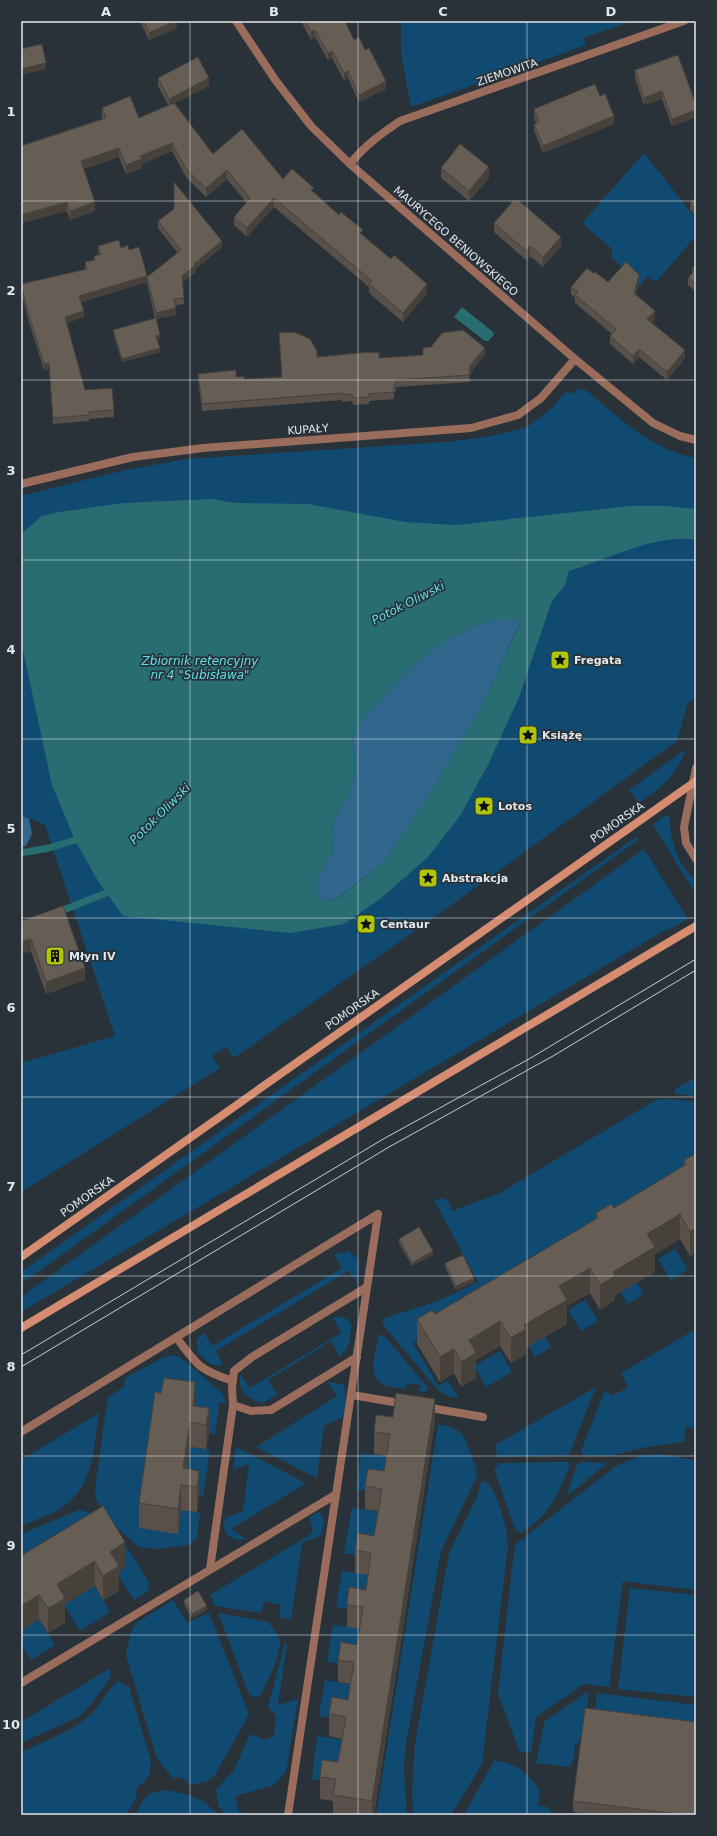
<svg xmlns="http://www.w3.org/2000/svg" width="717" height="1836" font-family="'DejaVu Sans',sans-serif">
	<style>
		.green { fill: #114a70 }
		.forest { fill: #31668d }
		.water { fill: #286d72; fill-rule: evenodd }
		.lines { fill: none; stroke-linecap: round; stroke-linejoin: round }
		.stream { stroke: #286d72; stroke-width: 7 }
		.street { stroke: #9a6c5b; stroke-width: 8 }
		.secondary { stroke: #d68c70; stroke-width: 8 }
		.tram { stroke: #c6ccd1; stroke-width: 1 }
		.wall { fill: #585049 }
		.shaded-wall { fill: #47413c }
		.building { fill: #665d55; stroke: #47413c }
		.grid { fill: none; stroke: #e2e7ec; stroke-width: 1; stroke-opacity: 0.55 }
		.labels { text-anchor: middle; stroke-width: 3.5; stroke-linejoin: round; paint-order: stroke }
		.street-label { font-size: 11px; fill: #e2e7ec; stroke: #293239 }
		.poi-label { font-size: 11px; font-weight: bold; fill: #e2e7ec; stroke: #293239; text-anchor: start }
		.water-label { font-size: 12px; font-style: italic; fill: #5de1ea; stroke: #293239 }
		.neatline { fill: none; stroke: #e2e7ec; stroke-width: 1.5 }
		.grid-label { font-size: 13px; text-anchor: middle; font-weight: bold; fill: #e2e7ec }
	</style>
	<rect width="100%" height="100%" fill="#293239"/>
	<path class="green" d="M398,21h235l-50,17 3,7 -175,62 -10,-54v-28z
		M644,153l52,66v17l-40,46 -8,-6 -11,13 1,-8 -26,-23v-9l-30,-26z
		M579,389l7,1c33,28 66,60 110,68v231l-3,11 -5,3 -11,38 -217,158 -226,159 -8,-11 -14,9 8,12 -197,123 -2,-3v-125l94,-27 -70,-211 -16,-7 -8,-1v-321l105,-26 60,-11 260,-17 46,-6 35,-9 25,-19 14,-17 5,3z
		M686,749c-10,27 -25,39 -47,54l-10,-13z
		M666,815l4,2c0,25 7,46 26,64v13l-43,-69z
		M636,837l2,3 -617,444v-12z
		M644,849l44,70 -20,11 -1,-1 -646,383v-15z
		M696,1077v19l-21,-2v-5z
		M668,1099l28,3v71l-196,120 -87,50 25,43 10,-5 11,17 -12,-2 -9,-6 -54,-64 -2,-7 59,-19 37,-18 -44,-82 10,-2 5,4 3,9 46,-17 158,-94z
		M675,1249l13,21 -17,10 -13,-21z
		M348,1251l11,9 -1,23 -10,-12 -132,80 7,13c-12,4 -16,-3 -25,-11l-1,-14 7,-6 8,13 130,-78 -8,-13z
		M631,1273l13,21 -16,10 -13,-21z
		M585,1300l13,21 -17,10 -13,-21z
		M339,1316l8,3 5,6 -4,22 -8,10 -9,-16 -63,39 9,15 -15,8c-17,-5 -24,-12 -22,-29l10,14 91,-55 -8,-15z
		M539,1326l12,21 -16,10 -13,-21z
		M696,1329v99l-10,-1 -2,15 -38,5 -36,9 -27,-1 -2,-4 23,-58 3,-2 5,5 16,-9 -7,-14z
		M381,1334l6,5 41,49 -3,4 -6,-1 1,-6 -13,-2 -1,6c-7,-1 -15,-1 -22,-4 -18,-8 -8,-35 -5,-50z
		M500,1351l12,21 -26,15 -12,-21z
		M172,1355l9,3 41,35 4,10 -6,-1 -5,32 -22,-4 2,-23 -18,126 4,-23 19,3 -3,25 -9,7 -31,4 -18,-2 -19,-16 -25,-32 1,-17 12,-85 16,-10 1,-9 39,-21z
		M328,1382l15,2c5,11 2,21 0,33l-19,9 -7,52 -61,-31 81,-51z
		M596,1387l-27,68 -72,2 -2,-12z
		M99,1413c-6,38 -5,78 -44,99 -11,5 -23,9 -34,14v-66z
		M438,1424c25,5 25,9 33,31 3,8 6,12 6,21l-36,75 -35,193 -2,24 3,47h-31z
		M190,1447l20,3 -7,46 -20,-3z
		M236,1447l70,36 -75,46 15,10 -9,1 -11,-6 -2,-6 1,-10 18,-7 6,-47 -16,6z
		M361,1453l29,4 -6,36 -28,-4z
		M658,1454l38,6v130l-73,-9 -14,106 -25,-3 -48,33 -5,36 -10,-1v3l-23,-61 16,-143 2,-7 100,-78 24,-10z
		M567,1462l3,3c-13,32 -19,48 -49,68l-6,-4 -21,-60 6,-6z
		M581,1462l26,1 -41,34 11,-32z
		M484,1481c13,4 24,52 24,64l-26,219 -31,51h-38l-1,-25 3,-46 34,-191 28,-56 4,-14z
		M352,1508l28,4 -6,46 -30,-5z
		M79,1510c30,3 56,48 70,73l-1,8 -14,9 -18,-27 9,-6 -104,13v-46z
		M320,1512l4,8 -2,15 -20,8 -11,77 -12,-3 2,-12 -17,-4 -3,12 -46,-7 -5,-11 101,-61 2,-3 -4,-14z
		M342,1571l29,4 -6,36 -29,-4z
		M95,1586l15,26 -30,19 -16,-26z
		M630,1588l66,7v102l-78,-8z
		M173,1600l14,23 22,-10 40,101 -34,61 -9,7 -17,3 -3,-5 -7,-3 -5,2 -17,-20 -31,-104 5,-23 5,-9z
		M218,1613l50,9c5,6 12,13 12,22 0,11 -14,43 -21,53h-6l-4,-3z
		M39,1619l16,26 -24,15 -10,-16v-13z
		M333,1625l30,4 -6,38 -30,-5z
		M285,1643l2,1 -9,61 20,-6 -12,73 -12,13 -39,11 4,16 18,3h-32l-6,-8 -3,-17 18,-20 16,-36 15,6 9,-4 2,-20 -8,-9z
		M109,1669l2,4 -2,7 -18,24 -11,12 -59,27v-21z
		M325,1680l29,5 -7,35 -28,-4z
		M119,1681l10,6 22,74 -1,12 -7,11h-3l-5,8 2,5 -11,18h-105v-63c25,-11 53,-21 73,-41 9,-9 14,-24 25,-30z
		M588,1691c2,6 -7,46 -10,53h-3l-1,15 -5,8 -33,-4 8,-41z
		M597,1693l99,12v21l-101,-12z
		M317,1736l27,4 -6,43 -26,-4z
		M494,1761c20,0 36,14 46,30l-2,15 10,1 5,8h-89z
		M165,1790c23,4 37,7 53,25h-83c9,-16 10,-23 30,-25z"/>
	<path class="forest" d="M492,620h29l-40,88 -56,93 -43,62 -46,36 -16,2 -3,-13 3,-14 12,-19 2,-35 15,-26 7,-25 -4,-30 11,-20 49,-53 39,-29z
		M21,817l8,1 3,16 -6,12 -5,1z"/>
	<path class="water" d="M462,307l31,25 1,3 -6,6h-3l-31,-24z
		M212,499l24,4 72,1 97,18 51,3 175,-19h34l31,3v31c-40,-7 -89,20 -127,31l-4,14 -13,16 -33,96 -30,66 -29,53 -33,42 -47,41 -36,25 -54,9 -167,-17 -25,-35 -23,-41 -23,-55 -31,-144v-106l9,-9 12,-10 17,-4 65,-9zM492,620l29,1 -40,87 -56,93 -43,62 -45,36 -17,2 -3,-13 3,-14 12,-19 2,-35 15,-26 7,-25 -4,-30 11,-20 49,-53 39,-29z"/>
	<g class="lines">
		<path class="stream" d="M21,853l28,-5 26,-8 8,2
			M56,913l50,-20 6,-8"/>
		<path class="street" d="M236,21l40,60 35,45 39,38 225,195 78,64 27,13 16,4
			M350,164c14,-18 31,-30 50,-43l284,-100
			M21,484l112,-27 70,-9 268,-20 47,-13 23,-17 34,-39
			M696,768l-12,59 2,16 10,16
			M176,1337c21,28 23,33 57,44
			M352,1395l53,9
			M233,1405l18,6 20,-1 86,-53
			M425,1407l58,10
			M21,1432l357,-218
			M210,1569l23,-164 -1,-18 2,-16 18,-14 115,-70
			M21,1683l314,-188
			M288,1815l90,-601"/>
		<path class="secondary" d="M21,1257l675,-476
			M21,1328l675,-402"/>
		<path class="tram" d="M21,1355l364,-217 144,-79 167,-100
			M21,1367l368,-220 164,-91 143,-86"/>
	</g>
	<path class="wall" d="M140,21h37v7l-28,12z
		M301,21h44l9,19 32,49 -27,13 -11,-24 -4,2 -12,-22 -4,2 -13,-23 -4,3z
		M635,70l61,35v12l-24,9 -10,-27 -18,6 -9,-27z
		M158,78l51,8 -34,17 38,51 70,25 31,13 25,23 24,20 64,58 -24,29 -34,-29v-6l-95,-80 -27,30 -13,-12v-8l12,-15 -19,-23 -21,18 -20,-20 -14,-26 -30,13v4l-16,6 -7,-17 -36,12 12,42 -25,9 -3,-9 -46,12v-77l81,-27v-11l37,10 29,-13 -10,-19z
		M600,96l14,28 -71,29 -9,-22v-7l2,-1 -2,-6v-8z
		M696,139v14l-2,-7v-6z
		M441,168l48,10 -20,23 -28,-23z
		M696,198v19l-6,-8v-6z
		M158,221l64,26 -26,22v3l-13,10 1,22 -8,1v10l-20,4 4,20h-3l3,13 -38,10 -9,-29v-3l42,-12 -8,-35v-6l31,-24 -20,-25z
		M494,223l67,23 -18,21 -13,-11 -4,4 -32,-28z
		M98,246l23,2 8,2 18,32 -66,20 3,15 -17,6 18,67 29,20v7l-25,2v2l-36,3 -4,-55 -5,1 -16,-51 -7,-29v-6l64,-14v-8l9,-2v-4l5,-2 -1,-2z
		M696,264v28l-8,-7v-7l4,-4v-5z
		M593,273l15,9h31l-3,13 19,24 -4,4 34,35 -18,22 -28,-23 -6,7 -23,-20v-8l2,-2 -37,-31v-5l-4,-4v-7z
		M279,333l38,24 54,-4 8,5 44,-3v-7l62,7 -16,19 1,8 -74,5v5h-2v7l-25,2v3l-16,1 -1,-4 -10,1v-2l-140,11 -4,-30v-7l38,3 8,2 38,-2z
		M21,921l64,59 -39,14 -15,-43 -10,3z
		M696,1154v99l-6,3 -10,-17 -25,15v18l-40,23v5l-8,5 -7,5 -10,-17 -23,13v18l-41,24v6l-15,9 -11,-17 -24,14v18l-15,9 -7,-14 -14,9 -23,-38v-25l18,-5 161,-95v-6l18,-5 70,-42v-6z
		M399,1239l34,16 -21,11 -13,-23z
		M445,1263l29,19 -18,8 -11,-23z
		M195,1406l14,2v25l-3,16 -16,-2 -3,22 12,2v24l-2,17 -16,-2 -3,24 -39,-6v-25z
		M393,1417l42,4 -61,394h-41v-14l-13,-2v-22l18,-15 4,-23 -13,-3v-22l19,-14 3,-16 -13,-2v-22l19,-15 3,-16 -13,-2v-22l19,-15 2,-15 -13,-2v-23l19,-14 4,-25 -13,-2v-23l19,-15 3,-15 -13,-2v-22z
		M103,1506l22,61 -6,4v20l-16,9 -8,-14 -30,18v19l-17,10 -9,-14 -18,-63z
		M184,1600l23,10 -15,8 -8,-14z
		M573,1801l123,14h-97l-26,-3z"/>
	<path class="shaded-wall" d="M175,21h2v7l-28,12v-7z
		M315,30v7l-4,3v-8z
		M332,51v7l-4,2v-7z
		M46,63v6l-25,6v-6z
		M348,71v7l-4,2v-7z
		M209,78v8l-40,20v-7z
		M386,81v8l-27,13v-7z
		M662,91v8l-18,6v-7z
		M696,110v7l-24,9v-7z
		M614,116v8l-71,29v-7z
		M172,143v8l-30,13v4l-16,6v-9l14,-9z
		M119,148v9l-38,13v-9z
		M489,167v11l-20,23v-10z
		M227,170v9l-21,18v-9z
		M274,198v9l-27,30v-9z
		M67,202v9l-46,12v-8z
		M95,202v9l-25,9v-9z
		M561,237v9l-18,21v-10z
		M222,241v6l-26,22v3l-14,11v-7l12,-12z
		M530,246v10l-4,4v-9z
		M639,275v7l-5,19v-8z
		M147,276v6l-68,20v-6z
		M427,284v9l-24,29v-9z
		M176,308v7l-20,4v-6z
		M84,311v6l-19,7v-7z
		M655,311v8l-8,8v-8z
		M160,335v4h-4v-3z
		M160,348v4l-38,10v-3z
		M485,348v7l-16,20v-8z
		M639,349v8l-6,7v-8z
		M685,350v8l-18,22v-8z
		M49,363v6l-5,1v-6z
		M31,939v12l-10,3v-12z
		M85,968v12l-39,14v-12z
		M21,1185h1v7l-1,1z
		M680,1214v25l-25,15v18l-40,23v5l-15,10v-25l13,-13 34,-38z
		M696,1228v25l-6,3v-24z
		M433,1251v4l-21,11v-3z
		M590,1268v25l-23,13v18l-41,24v6l-15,9v-25l48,-52z
		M474,1278v4l-18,8v-4z
		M500,1321v25l-24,14v18l-15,9v-25l8,-22z
		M454,1349v24l-14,9v-25z
		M195,1382v25l-2,-1z
		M435,1399v22l-61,394h-2v-14z
		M209,1408v25l-3,16v-24z
		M190,1422v25l-6,38 -1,-17z
		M199,1471v24l-2,17v-25z
		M181,1485v25l-3,24v-25z
		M125,1542v25l-6,4v20l-16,9v-24l7,-24z
		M95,1561v25l-30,18v19l-17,10v-25l9,-24z
		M39,1595v24l-18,12v-25z
		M207,1606v4l-15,8v-4z"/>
	<path class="building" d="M144,21h31l-26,12z
		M305,21h40l9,19 5,-3 6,13 4,-2 17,33 -27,14 -11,-24 -4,2 -12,-22 -4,2 -13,-23 -4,2z
		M42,44l4,19 -25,6v-20z
		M678,55l18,50v5l-24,9 -10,-28 -18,7 -9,-28z
		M198,57l11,21 -40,21 -11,-21z
		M595,84l5,12 5,-2 9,22 -71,30 -9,-22 5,-2 -5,-13z
		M130,96l9,22 35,-15 39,51 29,-25 41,50 9,-10 22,19 -3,2 28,25 2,-3 22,18 -3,3 31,26 3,-4 33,29 -24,29 -34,-29 3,-3 -98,-83 -27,30 -13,-11 16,-19 -23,-28 -21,18 -20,-19 -14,-26 -32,13 2,3 -16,6 -7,-17 -38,13 14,41 -25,9 -3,-9 -46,13v-69l85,-28 -4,-10z
		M696,139v8l-2,-7z
		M460,144l29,23 -20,24 -28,-23z
		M174,182l48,59 -28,23 2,1 -14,11 2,22 -10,1 2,9 -20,5 -9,-36 34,-27 -23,-29 16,-12z
		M696,198v13l-6,-8z
		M514,200l3,2 1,-2 43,37 -18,20 -13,-11 -4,5 -32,-28z
		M119,240l2,8 7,-3 1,5 10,-3 8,29 -68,20 5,15 -19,6 20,73 27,-2 2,22 -25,2v3l-36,3 -4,-55 -5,1 -16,-52 -7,-28 66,-15 -2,-7 10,-2 -1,-4 7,-2 -3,-8z
		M626,262l13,13 -5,18 21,18 -8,8 38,31 -18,22 -28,-23 -6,7 -23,-20 6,-7 -41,-34 3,-3 -7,-5 16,-19 6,5 2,-1 13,10z
		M696,264v20l-8,-6 6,-7 -2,-2z
		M156,318l4,17 -4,1 4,12 -38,11 -9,-29z
		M463,330l22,18 -16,19 1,8 -74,5v5h-2v7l-25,2v3l-16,1 -1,-4 -10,1v-2l-140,11 -4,-30 38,-4v7l8,-1v3l38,-2 -3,-44 15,-1 16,7 7,12v6l54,-5 -1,1 9,-1v6l44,-3v-7l8,-1 11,-14z
		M63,906l22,62 -39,14 -15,-43 -10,3v-21z
		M696,1154v74l-6,4 -10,-18 -33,20 8,13 -42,25 2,4 -8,5 -7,4 -10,-17 -31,18 8,14 -43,25 2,4 -15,9 -11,-17 -31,19 7,13 -15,9 -7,-13 -14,8 -23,-38 15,-9 3,4 163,-96 -2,-5 15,-9 3,4 73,-44 -3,-4z
		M419,1227l14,24 -21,12 -13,-24z
		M463,1255l11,23 -18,8 -11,-23z
		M164,1378l31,4 -2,24 16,2 -3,17 -16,-3 -7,46 16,3 -2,16 -16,-2 -3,24 -39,-6 16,-111 6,1z
		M396,1393l39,6 -63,402 -39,-6 3,-16 -16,-2 2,-17 16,2 8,-45 -17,-3 3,-17 16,3 6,-38 -16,-2 3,-18 16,3 6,-38 -16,-2 2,-18 17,3 5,-37 -16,-3 3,-17 16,3 8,-47 -17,-3 3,-17 16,2 6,-37 -16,-2 2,-17 17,2z
		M103,1506l22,36 -15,10 9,14 -16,10 -8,-15 -38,23 8,14 -9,6 -8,4 -9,-13 -18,11v-50z
		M198,1591l9,15 -15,8 -8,-14z
		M585,1708l111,14v93h-11l-112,-14z"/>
	<path class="grid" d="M190,21v1794M358,21v1794M527,21v1794M21,201h675M21,380h675M21,560h675M21,739h675M21,918h675M21,1097h675M21,1276h675M21,1456h675M21,1635h675"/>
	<defs>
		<g id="sight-square" transform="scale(1)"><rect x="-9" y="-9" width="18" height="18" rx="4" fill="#afc507" stroke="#293239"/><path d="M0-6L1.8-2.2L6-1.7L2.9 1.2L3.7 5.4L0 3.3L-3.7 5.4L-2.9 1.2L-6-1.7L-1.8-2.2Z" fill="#111"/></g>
		<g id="building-square" transform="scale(1)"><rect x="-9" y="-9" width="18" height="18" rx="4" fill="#afc507" stroke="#293239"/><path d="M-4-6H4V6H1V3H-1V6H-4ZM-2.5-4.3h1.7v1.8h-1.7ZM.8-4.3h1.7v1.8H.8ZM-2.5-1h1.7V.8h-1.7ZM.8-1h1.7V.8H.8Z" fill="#111"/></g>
	</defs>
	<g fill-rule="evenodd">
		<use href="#sight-square" x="560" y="660"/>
		<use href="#sight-square" x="528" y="735"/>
		<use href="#sight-square" x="484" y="806"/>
		<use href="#sight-square" x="428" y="878"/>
		<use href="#sight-square" x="366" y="924"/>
		<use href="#building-square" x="55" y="956"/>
	</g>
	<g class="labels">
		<g class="street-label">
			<text transform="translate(507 72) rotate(-19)" y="4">ZIEMOWITA</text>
			<text transform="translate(456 241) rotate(41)" y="4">MAURYCEGO BENIOWSKIEGO</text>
			<text transform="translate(308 429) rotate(-4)" y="4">KUPAŁY</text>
			<text transform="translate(617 822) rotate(-35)" y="4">POMORSKA</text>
			<text transform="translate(352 1009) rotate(-35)" y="4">POMORSKA</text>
			<text transform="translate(87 1196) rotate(-35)" y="4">POMORSKA</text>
		</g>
		<g class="poi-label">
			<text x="574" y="664">Fregata</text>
			<text x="542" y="739">Książę</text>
			<text x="498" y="810">Lotos</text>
			<text x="442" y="882">Abstrakcja</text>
			<text x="380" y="928">Centaur</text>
			<text x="69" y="960">Młyn IV</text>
		</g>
		<g class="water-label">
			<text transform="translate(408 603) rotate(-27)" y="4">Potok Oliwski</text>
			<text x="200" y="665">Zbiornik retencyjny<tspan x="200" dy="14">nr 4 "Subisława"</tspan></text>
			<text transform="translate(160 814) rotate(-45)" y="4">Potok Oliwski</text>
		</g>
	</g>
	<rect width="717" height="1836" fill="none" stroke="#293239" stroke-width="44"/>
	<rect x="22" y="22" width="673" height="1792" class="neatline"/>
	<g class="grid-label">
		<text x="106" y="16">A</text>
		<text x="274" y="16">B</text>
		<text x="443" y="16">C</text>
		<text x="611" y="16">D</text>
		<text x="11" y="116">1</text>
		<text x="11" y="295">2</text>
		<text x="11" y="475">3</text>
		<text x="11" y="654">4</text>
		<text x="11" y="833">5</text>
		<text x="11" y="1012">6</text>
		<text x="11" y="1191">7</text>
		<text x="11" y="1371">8</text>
		<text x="11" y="1550">9</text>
		<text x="11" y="1729">10</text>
	</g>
</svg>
